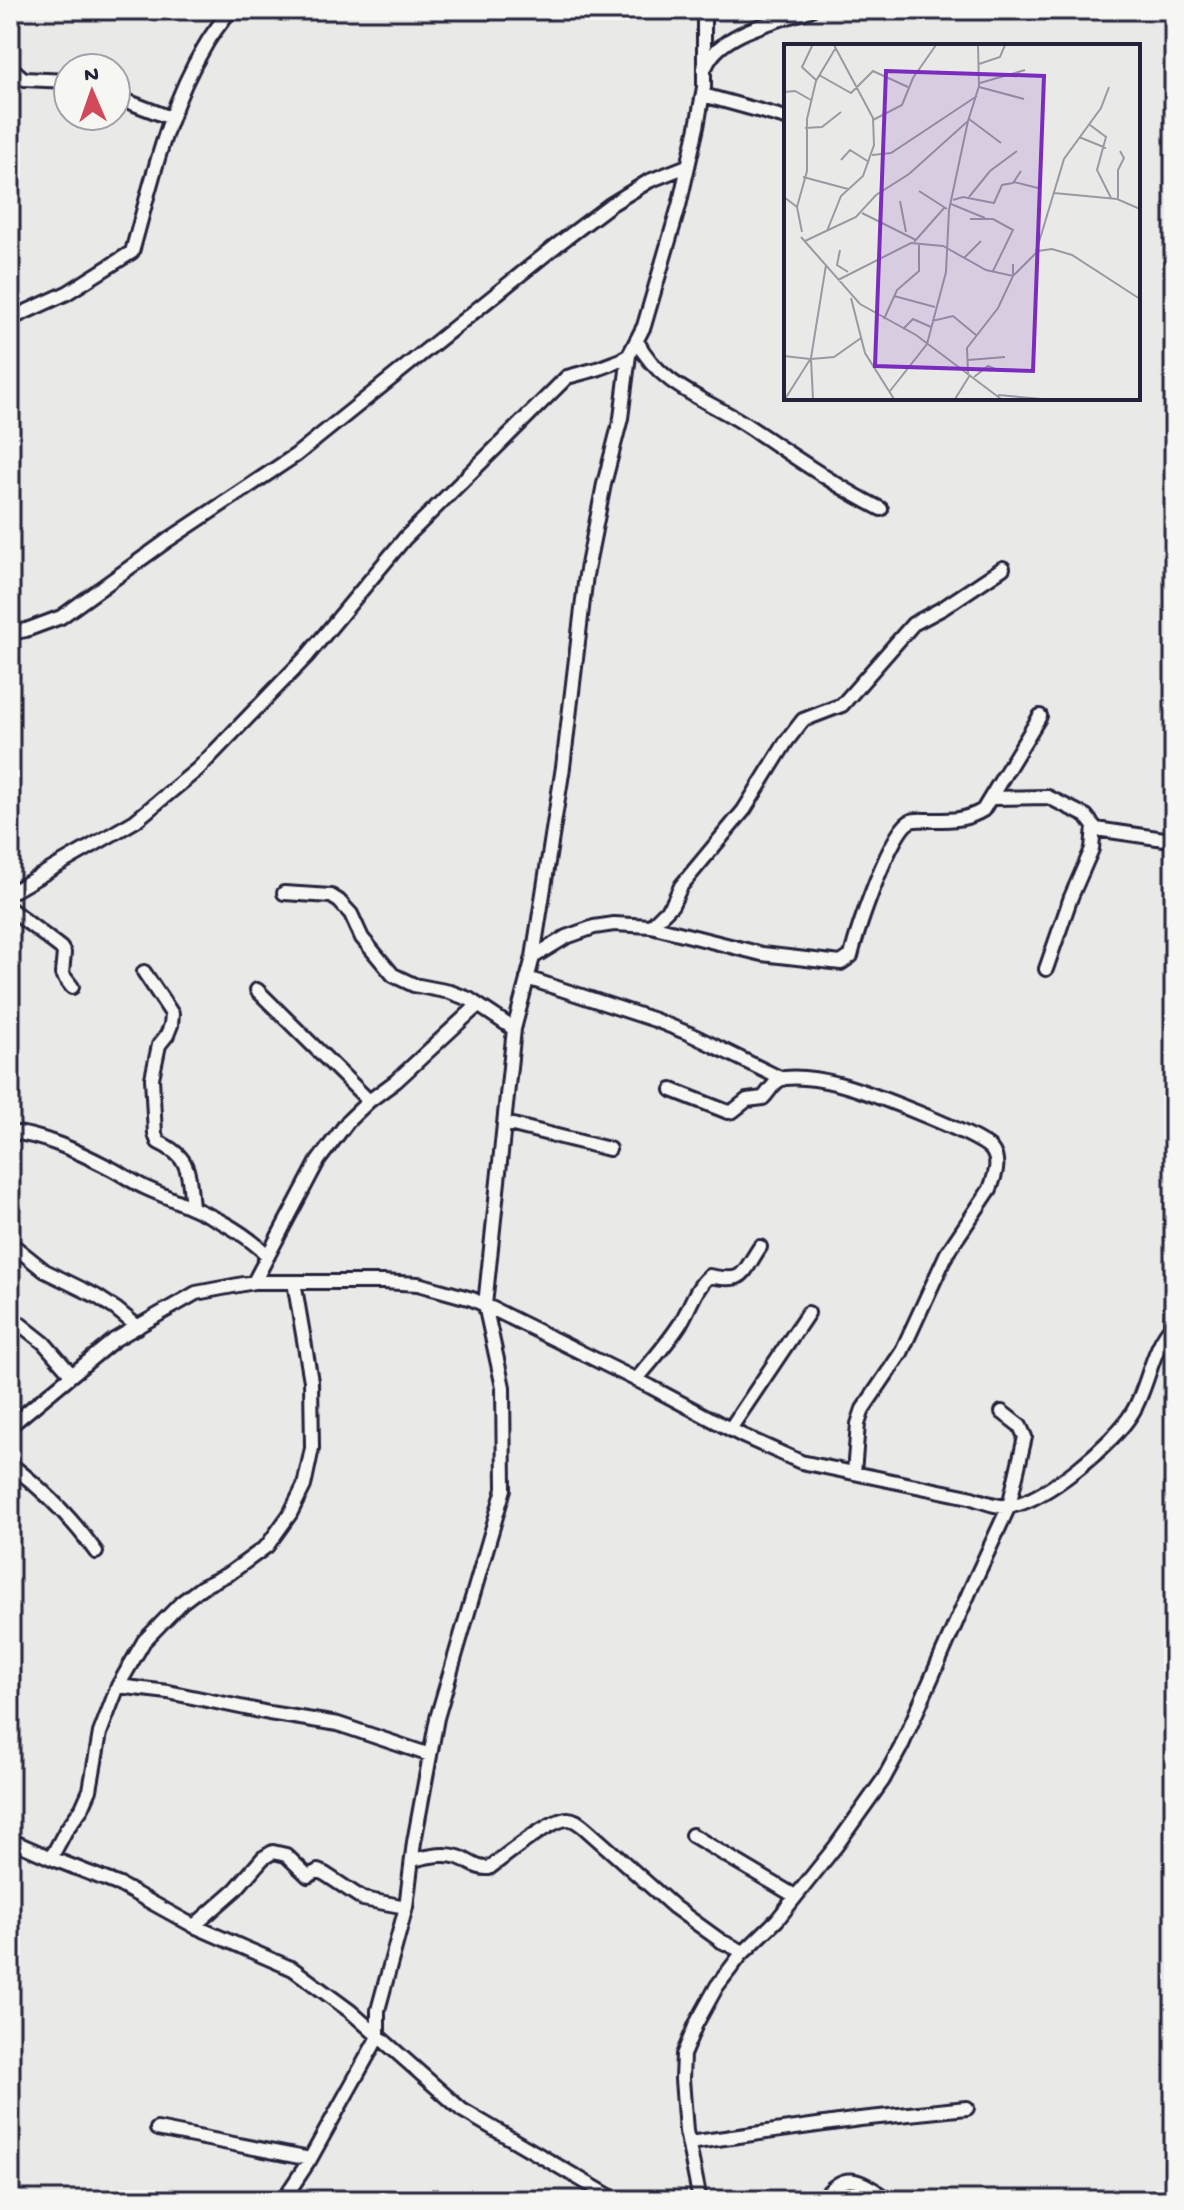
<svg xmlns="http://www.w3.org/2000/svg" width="1184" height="2210" font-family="'Gochi Hand',sans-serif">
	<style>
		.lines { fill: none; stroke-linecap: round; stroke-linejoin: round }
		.minor-casing { stroke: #22223b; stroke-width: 18 }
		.minor { stroke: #f6f6f2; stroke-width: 12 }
		.inset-road { fill: none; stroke: #9999a2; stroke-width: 2 }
		.view { fill: #7b2cbf; fill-opacity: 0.15; stroke: #7b2cbf; stroke-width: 4 }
		.inset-edge { fill: none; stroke: #22223b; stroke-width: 4 }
	</style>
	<rect width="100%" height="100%" fill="#e9e9e7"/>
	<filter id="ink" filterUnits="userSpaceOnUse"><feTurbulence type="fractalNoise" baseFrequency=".0125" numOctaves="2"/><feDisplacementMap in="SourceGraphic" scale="16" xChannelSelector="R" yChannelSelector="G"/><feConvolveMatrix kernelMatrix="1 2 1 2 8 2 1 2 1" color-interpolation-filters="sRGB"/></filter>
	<g filter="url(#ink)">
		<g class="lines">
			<g class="minor-casing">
				<path id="minor" d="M706,66c14,-34 72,-45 104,-56
					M10,67l14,12 44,2
					M703,95l83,23
					M116,97l55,21
					M10,319l57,-26 65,-41c20,-70 35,-144 73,-206 7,-13 17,-24 25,-36
					M637,341c23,46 72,59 111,85 44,29 86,59 133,83
					M10,633l16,-3 35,-13 107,-77 128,-85 261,-210 53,-40 39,-24 38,-15
					M992,798l56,-1 38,19 10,13 75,11
					M10,893l125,-72 63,-52 109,-113 98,-118 162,-161 30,-8 24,-9 8,-5 15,-29 35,-120 18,-79 7,-40v-77
					M284,893l47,3 8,5 12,13 11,24 31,37 21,10 36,7 19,7 45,30
					M10,909l51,39 3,5 -2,21 10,13
					M651,926l21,-21 9,-19 63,-76 42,-68 17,-22 39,-15 71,-81 30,-16 60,-40
					M533,957l33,-20 28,-10 20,-3 37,2 111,28 79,9 10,-7c6,-24 40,-128 60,-135 5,-2 12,-1 18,-1 20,0 36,1 54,-10l57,-94
					M1046,969l25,-72 21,-48 2,-23
					M144,972l28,42 -1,11 -4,10 -8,10 -7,33 3,56 3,8c34,16 30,31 34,64
					M527,978l128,42 35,14 92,45
					M257,990l112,111
					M672,1090l56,22 5,-1 14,-11 16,-2c7,-7 11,-18 22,-20 17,-2 38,2 54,6 24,6 139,50 152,65 10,12 4,27 -1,40l-43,64 -46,100 -38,56 -5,15 -4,49
					M505,1123l104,26
					M10,1132c33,3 69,20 98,35 13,6 24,15 38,21 43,19 88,33 122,68
					M10,1243l35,28 51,25 20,13 22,18
					M254,1282l64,-121 31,-41 20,-19 27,-20 82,-76
					M10,1316l34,27 27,31
					M1171,1327l3,-55
					M636,1380c15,-18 31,-36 44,-56 10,-16 15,-36 29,-48 37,7 32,-1 51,-29
					M10,1426l104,-86 82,-47 58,-11h129l35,2 54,15 13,6 166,82 92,49 58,26 168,35c13,4 28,11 42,9 36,-7 102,-62 121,-93 17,-27 19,-66 42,-89
					M730,1429l78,-116
					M10,1464c34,26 61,53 86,88
					M118,1686l50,6 101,21 69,11 92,31
					M692,1835l103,61
					M10,1840l41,18 69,27 74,41 99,43 57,42 112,99 154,90
					M51,1858l15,-28 16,-22 8,-18 10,-57 8,-21 10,-26 26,-45 38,-39 20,-15 28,-14 37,-27 23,-32 14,-28 8,-38 -1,-67 -17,-99
					M412,1860c15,-3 32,-8 46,-3 12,4 18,12 31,11 15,-11 61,-49 79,-49 7,0 12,5 17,9l89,79 47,34 23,11
					M194,1926l42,-37 27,-31 10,-6 13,3 22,21 10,-5 7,3 38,25 43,8
					M157,2129l153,30
					M689,2143l171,-24 107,-11
					M283,2200l26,-39 69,-124v-27l28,-103 8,-65 23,-124 67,-229 -1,-102 -18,-82 29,-276 19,-72 30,-190 23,-192 18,-91 17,-66 8,-63
					M700,2200l-14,-69 -4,-52 1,-24 13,-31 21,-38 23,-30 37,-36 59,-74 47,-66 18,-33 71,-161 37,-80 16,-69 -5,-11 -18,-14
					M822,2200c24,-33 39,-18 68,0"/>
			</g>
			<use href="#minor" class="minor"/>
		</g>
	</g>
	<g transform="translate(784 44)">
		<rect width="356" height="356" fill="#e9e9e7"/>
		<path class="inset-road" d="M28,2l-10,21 14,13M195,20l21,-7 5,-12M35,31l32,18 22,-22 35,16M196,39l45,-13M195,43l45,12M0,48l11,-1 16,9M185,75l32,24M89,76l29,-15 11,-27 23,-33M306,81l16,12 -9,33 14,28M21,84l17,-1 19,-15M295,93l27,11M88,111l19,-2 86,-57M57,116l9,-10 19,12M19,133l45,12M230,138l24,6M135,147l28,18M270,149l63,6 23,10M0,153l13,10 5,25M185,153l21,-26 27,-20M334,155v-29l6,-12 -4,-7M169,156l10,-3 31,6 8,-18 11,-2 8,-12M116,157l6,31M167,160l34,14M13,163l10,-36v-52l9,-38 19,-32M78,169l54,27M186,175h23l20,11 -20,41M43,187l14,-35 22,-20 11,-31 -1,-27 -39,-73M17,193l59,67 56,31 85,64M21,197l51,-24 20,-22 33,-21 59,-53 11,-35 -1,-41M130,198l31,-35M56,206l-3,15 11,7M252,208l28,-93 37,-51 8,-21M180,214l17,-17M54,236l73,-37 32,3 43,24 27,6 25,-25 14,-2 20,6 68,44M110,252l41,11M67,254l14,55 29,46M100,275l13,-29 22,-19v-28M148,277l21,-5 23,19M119,285l10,-10 18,8M0,312l26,3M27,315l23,-2 27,-19M27,315l2,40M184,316l37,-3M184,329l-1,-25 31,-40 15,-32v-12M190,333l14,-11 7,3M106,347l37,-47 19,-72 3,-62 19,-89M214,351l44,4M1,355l26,-41 15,-93M171,355l15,-24"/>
		<path class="view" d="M102,27l158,5 -11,295 -158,-5z"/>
		<rect width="356" height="356" class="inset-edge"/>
	</g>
	<rect width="1184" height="2210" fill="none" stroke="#f6f6f2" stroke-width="40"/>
	<rect x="20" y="20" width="1144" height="2170" fill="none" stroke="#22223b" stroke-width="3" filter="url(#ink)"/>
	<g transform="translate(92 92) rotate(358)"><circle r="38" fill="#f6f6f2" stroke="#a1a1a9" stroke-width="2"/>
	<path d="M0-6L14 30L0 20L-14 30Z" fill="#d1495b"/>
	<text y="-12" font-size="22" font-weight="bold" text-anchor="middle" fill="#22223b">N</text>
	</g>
</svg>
